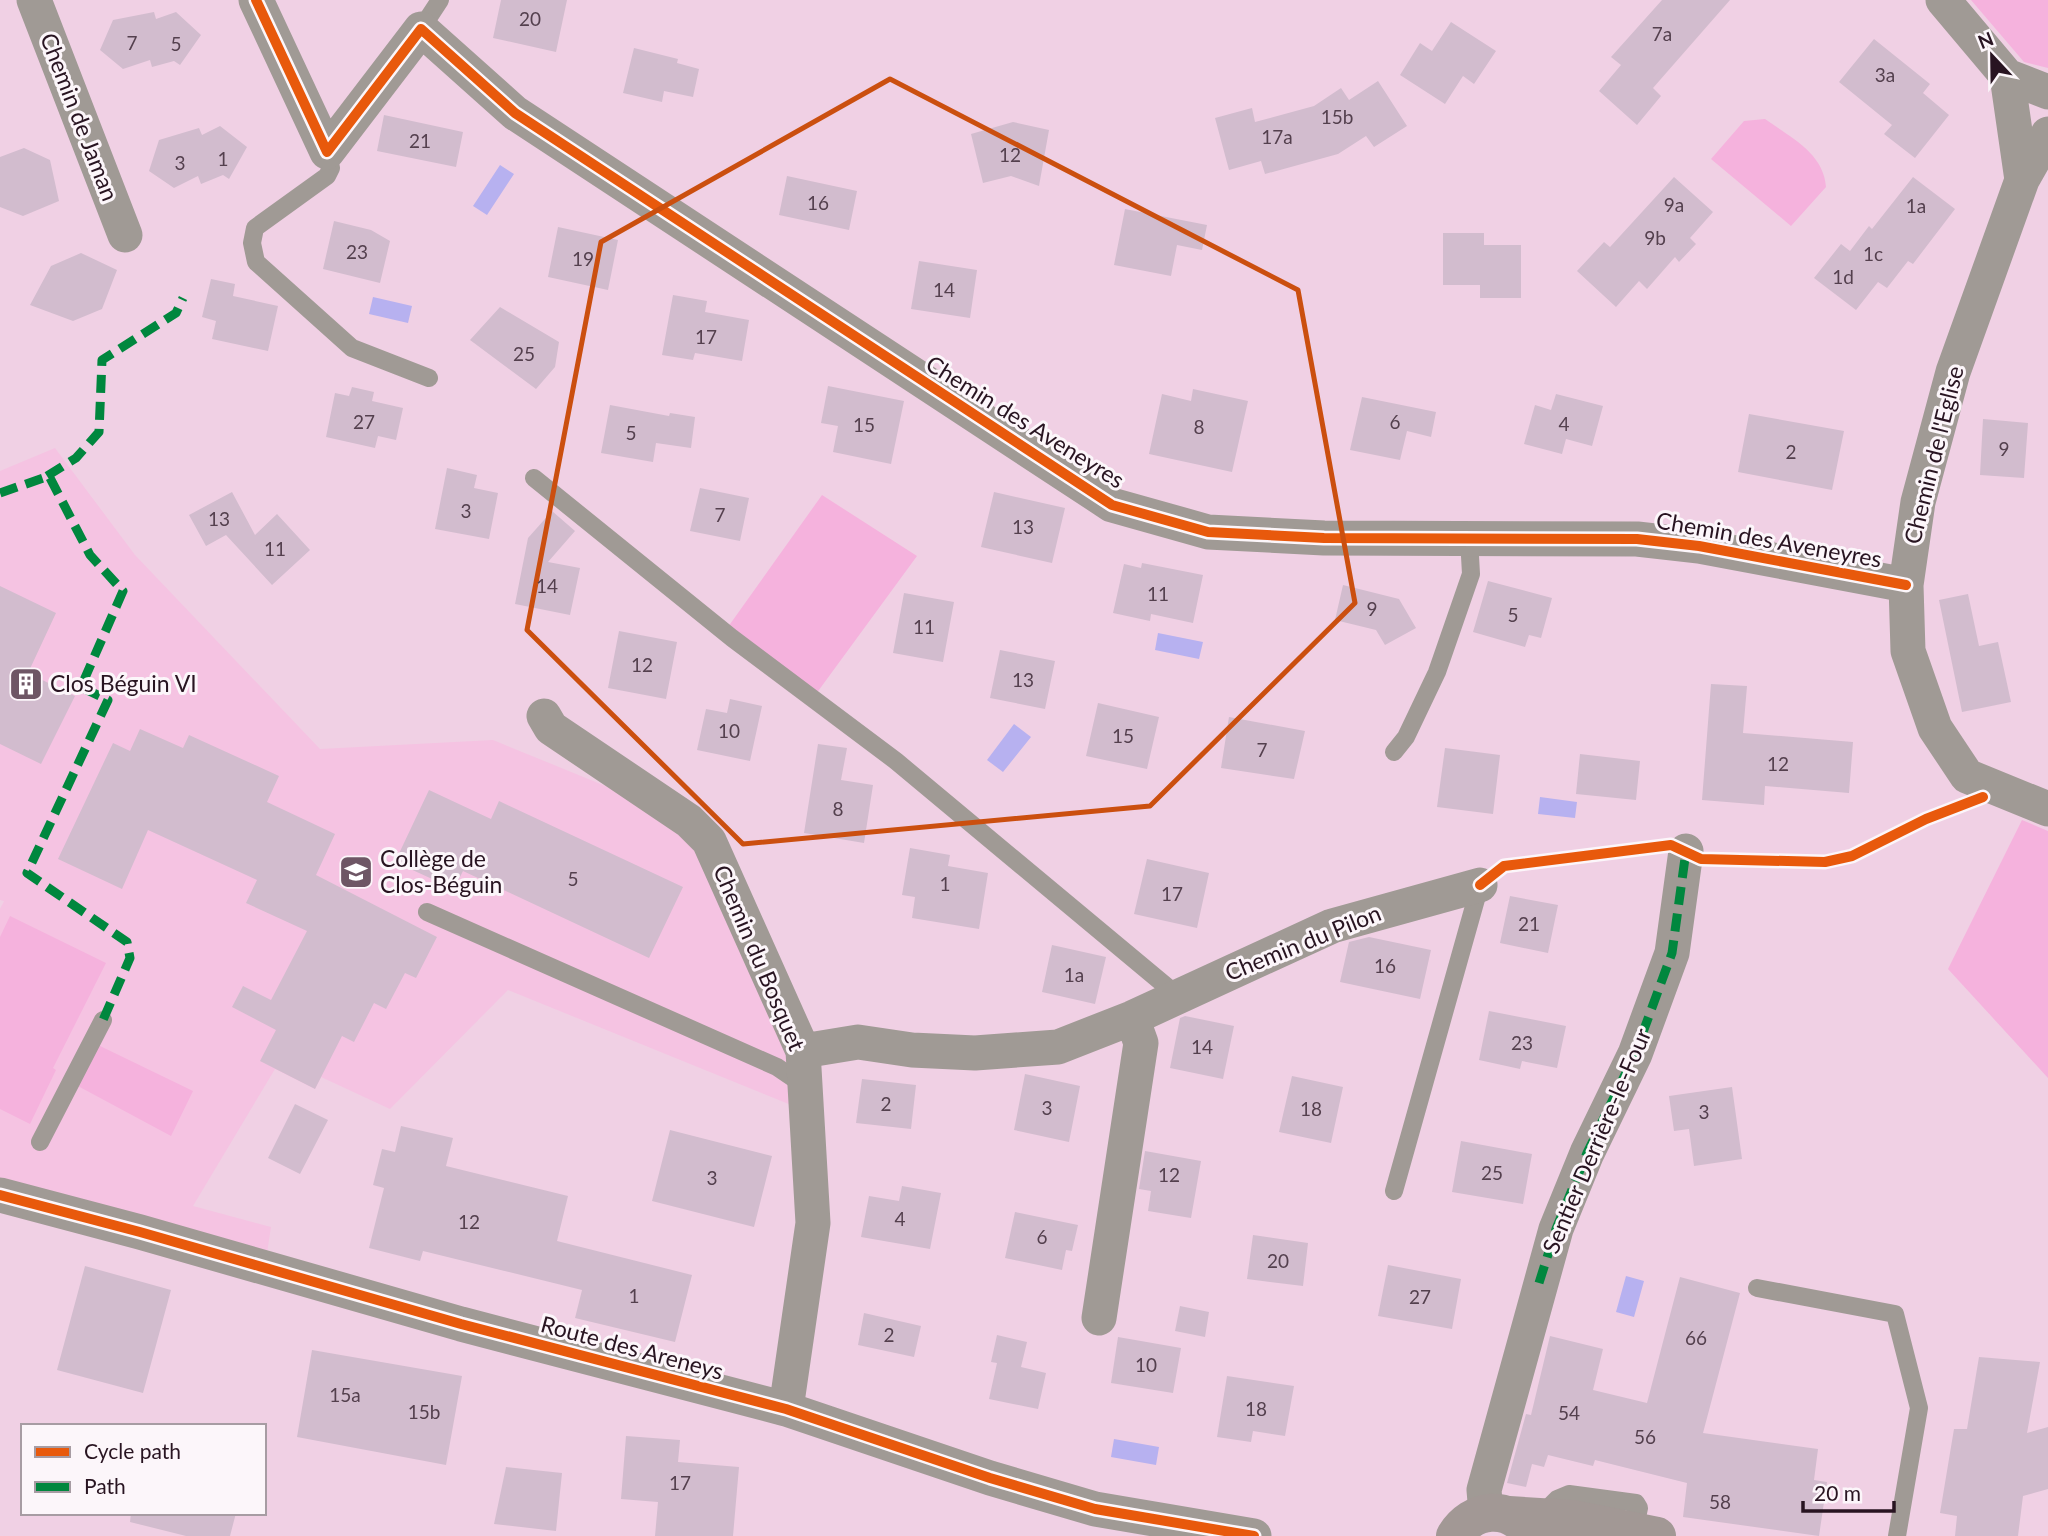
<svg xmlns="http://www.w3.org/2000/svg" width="2048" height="1536" font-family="Lato,sans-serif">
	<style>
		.built { fill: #f5c3e2 }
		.green { fill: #f5b2dd }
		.water { fill: #b7b1f0 }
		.building { fill: #d2bcce }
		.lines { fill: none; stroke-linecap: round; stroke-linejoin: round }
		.lane { stroke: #a09a95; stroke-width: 18 }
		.street { stroke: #a09a95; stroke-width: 35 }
		.secondary { stroke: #a29895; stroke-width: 38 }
		.quiet { stroke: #00873e; stroke-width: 9; stroke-dasharray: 18 9; stroke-linecap: butt }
		.cycleway-casing { stroke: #fcf6fa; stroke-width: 15 }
		.cycleway { stroke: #e8590c; stroke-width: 10 }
		.marked { fill: none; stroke: #cb4f0f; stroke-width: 5; stroke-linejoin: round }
		.labels { text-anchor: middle; stroke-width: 6; stroke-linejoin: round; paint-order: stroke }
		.number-label { font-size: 19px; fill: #54404e }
		.street-label { font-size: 23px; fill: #281421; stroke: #fcf6fa }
		.poi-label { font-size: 23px; fill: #281421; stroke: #fcf6fa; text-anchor: start }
	</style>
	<rect width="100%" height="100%" fill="#f0d0e4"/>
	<path class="built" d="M55,448l80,107 185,194 173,-9 171,70 34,35 105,206 3,60 -298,-121 -118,119 -69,-32 -6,12 -40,-20 -82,137 78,21 -4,26 -267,-58v-286l4,-8 -4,-1v-429z"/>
	<path class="green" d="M1971,0h77v68l-24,-6z
		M1765,119c25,18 59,34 61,68l-35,39 -80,-67 33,-38z
		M822,495l95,61 -101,138 -88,-67z
		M2022,820l26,11v247l-100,-109z
		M10,916l96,47 -53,105 3,2 -26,54 -30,-15v-172z
		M98,1045l95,46 -22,45 -95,-51z"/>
	<path class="water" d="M500,165l14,9 -27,41 -14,-9z
		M373,297l39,9 -4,17 -39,-9z
		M1158,633l45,9 -4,17 -44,-9z
		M1014,724l17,13 -28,35 -16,-12z
		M1540,797l37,5 -2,16 -37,-4z
		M1626,1276l18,5 -10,36 -18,-5z
		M1114,1439l45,8 -3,18 -45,-8z"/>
	<path class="building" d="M501,0h66l-11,52 -63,-14z
		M1662,0h68l-77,88 8,8 -24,29 -38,-34 22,-26 -10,-8z
		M154,12l2,7 20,-7 25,23 -21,30 -6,-4 -22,6 -2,-7 -27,9 -23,-19 13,-30z
		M1451,22l45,29 -22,33 -11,-8 -18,28 -45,-29 20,-32 12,8z
		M1874,39l56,45 -7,9 26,22 -34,43 -31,-24 8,-9 -53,-43z
		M634,48l44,11 -1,4 22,6 -6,28 -29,-6 -2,11 -39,-9z
		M1378,81l29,45 -33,21 -8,-11 -28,18 -73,20 -4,-13 -32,9 -14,-52 37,-10 3,14 59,-16 27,-18 8,12z
		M384,115l79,17 -7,35 -79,-16z
		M1013,122l36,8 -10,56 -28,-10 -28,7 -12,-49z
		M220,126l27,21 -18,32 -6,-4 -22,9 -3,-8 -24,12 -25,-17 10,-31 40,-12 3,7z
		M24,148l26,12 9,41 -36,15 -23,-9v-50z
		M787,176l70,15 -8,39 -70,-15z
		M1674,177l39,35 -23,26 6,6 -17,18 -4,-5 -28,32 -8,-8 -23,26 -39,-36 27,-29 6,5z
		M1913,177l42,32 -42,55 -5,-3 -21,27 -9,-6 -22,28 -42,-32 27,-34 9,7 19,-25 3,3z
		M1125,209l82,16 -5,25 -25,-5 -6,31 -57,-11z
		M334,221l37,9 19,11 -10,42 -57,-14z
		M558,227l60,13 -10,50 -60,-13z
		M1443,233h41v12h37v53h-41v-13h-37z
		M81,253l36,17 -15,39 -29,12 -43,-16 21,-39z
		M919,261l58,9 -7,48 -59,-9z
		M211,279l24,5 -2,12 45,10 -10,45 -56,-12 4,-18 -14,-4z
		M673,295l34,6 -2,11 44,8 -7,41 -47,-8 -2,7 -31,-5z
		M500,307l59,35 -4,25 -19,22 -66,-49z
		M828,386l76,15 -13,63 -58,-12 5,-26 -17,-3z
		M352,387l22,5 -2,9 31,7 -7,32 -18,-4 -3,12 -49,-11 9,-44 14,3z
		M1193,389l55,12 -16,71 -83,-18 13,-60 29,7z
		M1556,394l47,12 -11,40 -26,-7 -4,15 -38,-10 11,-39 16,5z
		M1362,397l74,15 -5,25 -24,-6 -7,29 -50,-10z
		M610,405l59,11 1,-3 25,4 -4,31 -35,-5 -3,19 -52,-9z
		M1749,414l95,17 -12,59 -94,-18z
		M1983,419l45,4 -4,55 -44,-3z
		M447,468l30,7 -3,13 24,5 -9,46 -54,-10z
		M700,488l49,10 -9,43 -50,-10z
		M232,492l23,43 22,-21 33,36 -38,35 -46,-50 -20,11 -17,-31z
		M994,492l71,16 -13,55 -71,-16z
		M552,511l23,20 -27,31 32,6 -10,47 -55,-11 13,-66z
		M1142,563l61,12 -10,48 -42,-9 -1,7 -37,-8 11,-49 17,4z
		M1488,581l64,17 -11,40 -12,-3 -4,12 -52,-15z
		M1343,585l56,14 17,29 -31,17 -9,-15 -41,-10z
		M0,586l56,27 -28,60 47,23 -34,68 -41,-20z
		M904,593l50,9 -11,60 -50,-9z
		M1968,594l11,52 19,-4 13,60 -49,10 -23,-112z
		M619,631l58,11 -11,57 -58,-11z
		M1000,650l55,11 -10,48 -55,-11z
		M1711,684l36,2 -4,47 110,9 -4,51 -84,-7 -1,19 -62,-5z
		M730,699l32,7 -12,55 -53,-11 9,-41 21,4z
		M1098,703l61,14 -12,52 -61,-13z
		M1229,717l76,14 -11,48 -73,-11z
		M140,729l43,19 6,-13 90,41 -12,26 68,32 -19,41 121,62 -21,41 -11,-5 -19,36 -12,-6 -20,39 -12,-6 -27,53 -55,-28 16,-31 -44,-23 11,-21 28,14 36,-69 -61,-28 11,-23 -109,-50 -26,59 -64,-30 55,-116 17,8z
		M818,744l29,4 -6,32 32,5 -9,58 -60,-10z
		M1445,748l55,7 -7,59 -56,-7z
		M1580,754l60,7 -4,39 -60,-6z
		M429,790l62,29 8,-18 184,86 -34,71 -186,-87 -9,18 -59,-27z
		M910,848l40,7 -2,11 40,7 -9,56 -67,-11 3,-21 -13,-2z
		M1147,859l62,14 -12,55 -63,-14z
		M1510,896l48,9 -10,48 -48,-10z
		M1369,937l62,13 -11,49 -80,-17 9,-40z
		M1052,945l54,12 -11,47 -53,-12z
		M1489,1011l77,15 -9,42 -35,-7 -2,8 -41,-9z
		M1185,1016l49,10 -11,53 -53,-11 10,-50z
		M1025,1074l55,12 -11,56 -55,-12z
		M1292,1076l51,11 -12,56 -52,-11z
		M862,1079l54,6 -5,44 -55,-6z
		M1732,1087l10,72 -48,7 -5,-37 -15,2 -5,-35z
		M295,1104l33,16 -28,54 -32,-16z
		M401,1126l52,12 -7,28 122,30 -11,45 135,34 -17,67 -100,-24 7,-28 -159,-39 -3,10 -51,-13 15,-60 -11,-3 9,-36 13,3z
		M670,1130l102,26 -18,71 -102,-26z
		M1461,1141l71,13 -9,50 -71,-12z
		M1145,1151l56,10 -10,57 -43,-7 3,-20 -12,-2z
		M902,1186l39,7 -11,56 -69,-12 8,-41 30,5z
		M1015,1212l63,13 -6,26 -6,-1 -4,20 -57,-12z
		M1253,1235l55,8 -5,43 -56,-7z
		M1388,1265l73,14 -9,50 -74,-13z
		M85,1266l86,24 -28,103 -86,-23z
		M1680,1277l60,16 -37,140 115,16 -4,31 13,2 -8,54 -136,-19 4,-34 -92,-23 -2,6 -45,-11 -4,12 -12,-3 -6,23 -19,-4 19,-69 5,1 19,-79 53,13 -10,41 54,13z
		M1180,1306l29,6 -4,25 -30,-6z
		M864,1313l57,13 -7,31 -56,-12z
		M997,1335l30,7 -6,25 25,6 -8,36 -49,-10 8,-36 -6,-1z
		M1118,1337l63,11 -8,45 -62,-10z
		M312,1350l150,26 -16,89 -149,-28z
		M1979,1357l61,5 -13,71 21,-6v62l-25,7 -5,40h-63l2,-20 -17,-3 14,-84h13z
		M1227,1376l67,10 -9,50 -32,-5 -2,11 -34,-5z
		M626,1436l54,4 -2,22 61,5 -6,69h-78l3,-34 -37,-3z
		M506,1467l56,6 -6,58 -62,-7z
		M131,1513h105l-6,23h-44l-56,-14z"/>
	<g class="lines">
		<path class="lane" d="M421,29l19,-29
			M327,152l4,16 -4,8 -72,52 -3,15 4,19 96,86 77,30
			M534,478l198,160 164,123 282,235
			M1394,752l12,-15 31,-65 34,-98 -2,-36
			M427,912l350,155 28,19
			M40,1142l63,-122
			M1394,1191l86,-306
			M1757,1288l138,26 24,94 -22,128
			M1542,1514l15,-15 12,-5 67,9 3,5 -5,24"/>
		<path class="street" d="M34,0l91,235
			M256,0l71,152 94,-123 94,84 597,392 96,27 116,6 313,1 62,7 207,39
			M1943,0l64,76 41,16
			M2007,76l15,104
			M2048,134l-26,46 -69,192 -35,130 -12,83 2,66 27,77 32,48 81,33
			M544,716l7,12 138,93 20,20 94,210 10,172 -27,186
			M803,1051l55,-9 54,8 63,3 83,-6 74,-29 200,-92 148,-41
			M0,1195l140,37 321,92 325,85 204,69 105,31 159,27
			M1099,1318l42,-275 -9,-25
			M1486,1513l-2,-23 72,-261 31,-76 48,-99 37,-101 14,-102"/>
		<path class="secondary" d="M1509,1515l63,4 85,17
			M1455,1536c17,-28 53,-32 73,-5"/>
		<path class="quiet" d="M47,476l29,-18 23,-26 3,-72 74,-47 7,-15
			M0,493l49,-17 41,79 33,36 -42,96 27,13 -81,173 100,69 3,16 -27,62
			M1539,1283l17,-54 31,-76 48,-99 37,-101 14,-102"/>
		<g class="cycleway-casing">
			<path id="cycleway" d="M256,0l71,152 94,-123 94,84 597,392 96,27 116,6 313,1 62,7 207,39
				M1480,885l24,-19 167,-21 30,14 124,3 27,-6 74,-37 57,-22
				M0,1195l140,37 321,92 325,85 204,69 105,31 159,27"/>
		</g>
		<use href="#cycleway" class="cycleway"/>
	</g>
	<path class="marked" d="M890,79l408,211 57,313 -205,203 -407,38 -216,-214 74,-388z"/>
	<defs>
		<g id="building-square" transform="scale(1.75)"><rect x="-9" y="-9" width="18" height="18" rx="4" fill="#6e5665" stroke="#fcf6fa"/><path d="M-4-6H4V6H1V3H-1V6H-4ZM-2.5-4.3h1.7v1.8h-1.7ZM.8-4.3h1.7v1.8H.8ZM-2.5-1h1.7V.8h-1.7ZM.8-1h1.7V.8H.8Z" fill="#fff"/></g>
		<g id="school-square" transform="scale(1.75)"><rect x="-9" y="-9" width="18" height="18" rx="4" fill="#6e5665" stroke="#fcf6fa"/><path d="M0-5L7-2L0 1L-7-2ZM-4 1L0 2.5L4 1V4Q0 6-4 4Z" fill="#fff"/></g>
	</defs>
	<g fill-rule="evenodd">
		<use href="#building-square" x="26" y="684"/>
		<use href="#school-square" x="356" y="872"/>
	</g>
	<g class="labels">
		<g class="number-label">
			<text x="530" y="26">20</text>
			<text x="1662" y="41">7a</text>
			<text x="132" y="50">7</text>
			<text x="176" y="51">5</text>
			<text x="1885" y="82">3a</text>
			<text x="1337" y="124">15b</text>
			<text x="1277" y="144">17a</text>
			<text x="420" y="148">21</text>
			<text x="1010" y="162">12</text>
			<text x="223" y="166">1</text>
			<text x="180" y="170">3</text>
			<text x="818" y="210">16</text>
			<text x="1674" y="212">9a</text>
			<text x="1916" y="213">1a</text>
			<text x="1655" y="245">9b</text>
			<text x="357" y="259">23</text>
			<text x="1873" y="261">1c</text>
			<text x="583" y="266">19</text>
			<text x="1843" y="284">1d</text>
			<text x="944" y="297">14</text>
			<text x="706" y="344">17</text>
			<text x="524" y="361">25</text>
			<text x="364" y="429">27</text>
			<text x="1395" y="429">6</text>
			<text x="1564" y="431">4</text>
			<text x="864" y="432">15</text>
			<text x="1199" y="434">8</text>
			<text x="631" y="440">5</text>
			<text x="2004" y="456">9</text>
			<text x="1791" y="459">2</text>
			<text x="466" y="518">3</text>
			<text x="720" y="522">7</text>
			<text x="219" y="526">13</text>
			<text x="1023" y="534">13</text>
			<text x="275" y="556">11</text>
			<text x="547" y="593">14</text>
			<text x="1158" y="601">11</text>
			<text x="1372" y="616">9</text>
			<text x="1513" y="622">5</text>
			<text x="924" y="634">11</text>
			<text x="642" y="672">12</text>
			<text x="1023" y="687">13</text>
			<text x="729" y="738">10</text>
			<text x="1123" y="743">15</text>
			<text x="1262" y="757">7</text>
			<text x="1778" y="771">12</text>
			<text x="838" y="816">8</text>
			<text x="573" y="886">5</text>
			<text x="945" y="891">1</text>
			<text x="1172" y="901">17</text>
			<text x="1529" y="931">21</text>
			<text x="1385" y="973">16</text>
			<text x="1074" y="982">1a</text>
			<text x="1522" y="1050">23</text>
			<text x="1202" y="1054">14</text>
			<text x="886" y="1111">2</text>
			<text x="1047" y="1115">3</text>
			<text x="1311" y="1116">18</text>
			<text x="1704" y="1119">3</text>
			<text x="1492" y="1180">25</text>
			<text x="1169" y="1182">12</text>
			<text x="712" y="1185">3</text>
			<text x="900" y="1226">4</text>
			<text x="469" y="1229">12</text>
			<text x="1042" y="1244">6</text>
			<text x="1278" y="1268">20</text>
			<text x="634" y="1303">1</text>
			<text x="1420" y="1304">27</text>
			<text x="889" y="1342">2</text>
			<text x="1696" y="1345">66</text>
			<text x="1146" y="1372">10</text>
			<text x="345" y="1402">15a</text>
			<text x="1256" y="1416">18</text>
			<text x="424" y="1419">15b</text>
			<text x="1569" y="1420">54</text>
			<text x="1645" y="1444">56</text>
			<text x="680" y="1490">17</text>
			<text x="1720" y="1509">58</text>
		</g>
		<g class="street-label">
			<text transform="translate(79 117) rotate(69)" y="8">Chemin de Jaman</text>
			<text transform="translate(1025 422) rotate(32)" y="8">Chemin des Aveneyres</text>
			<text transform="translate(1934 455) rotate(-76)" y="8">Chemin de l'Eglise</text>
			<text transform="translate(1769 540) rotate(10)" y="8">Chemin des Aveneyres</text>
			<text transform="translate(1303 943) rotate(-22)" y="8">Chemin du Pilon</text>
			<text transform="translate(759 958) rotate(67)" y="8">Chemin du Bosquet</text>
			<text transform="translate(1597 1141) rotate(-67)" y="8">Sentier Derrière-le-Four</text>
			<text transform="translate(632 1348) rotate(15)" y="8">Route des Areneys</text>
		</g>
		<g class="poi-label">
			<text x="50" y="692">Clos Béguin VI</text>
			<text x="380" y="867">Collège de<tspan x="380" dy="26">Clos-Béguin</tspan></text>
		</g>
	</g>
	<rect x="21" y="1424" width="245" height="91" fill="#fcf6fa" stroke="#a79ca3" stroke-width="2"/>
	<rect x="35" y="1447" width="35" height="10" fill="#e8590c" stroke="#a79ca3" stroke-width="2"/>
	<text x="84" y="1459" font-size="21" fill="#281421">Cycle path</text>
	<rect x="35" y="1482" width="35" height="10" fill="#00873e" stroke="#a79ca3" stroke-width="2"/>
	<text x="84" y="1494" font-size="21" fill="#281421">Path</text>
	<g transform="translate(1992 56) rotate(338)" stroke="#fcf6fa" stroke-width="5" paint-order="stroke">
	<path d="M0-5L12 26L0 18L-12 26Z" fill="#281421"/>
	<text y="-10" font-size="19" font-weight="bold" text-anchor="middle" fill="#281421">N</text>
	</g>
	<path d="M1803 1501v10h91v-10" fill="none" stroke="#281421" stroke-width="3.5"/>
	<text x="1814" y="1501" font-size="21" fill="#281421" stroke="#fcf6fa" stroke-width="5" paint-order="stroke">20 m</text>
</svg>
